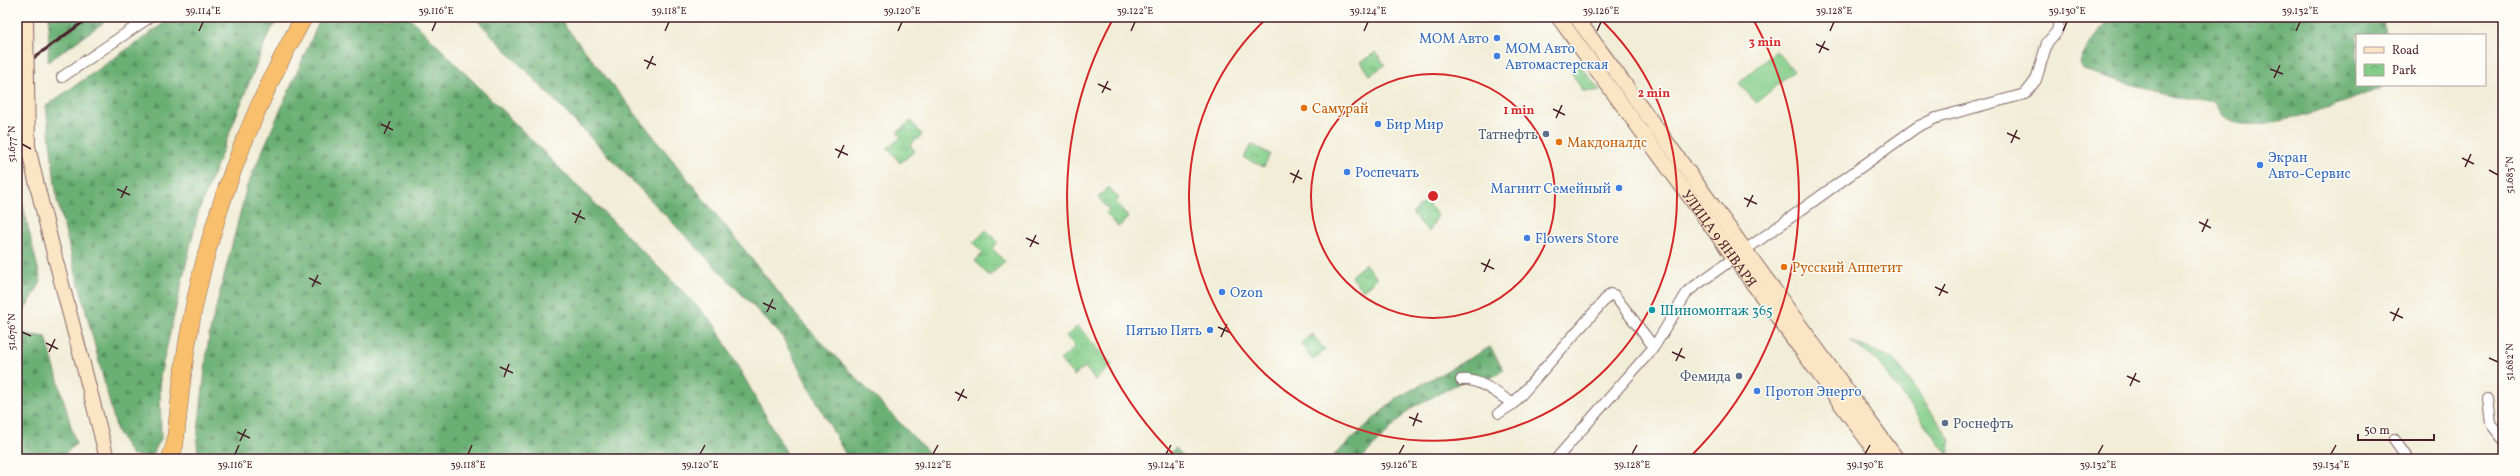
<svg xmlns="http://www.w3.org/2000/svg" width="2520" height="476" font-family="Vollkorn,serif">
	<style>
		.grass { fill: url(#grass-tufts); stroke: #66765a }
		.forest { fill: url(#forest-firs); stroke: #5a6850 }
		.park { fill: url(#park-crowns); stroke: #66765a }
		.pitch { fill: #83cd89; stroke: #66765a }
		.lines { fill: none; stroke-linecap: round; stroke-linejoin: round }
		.minor-casing { stroke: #846767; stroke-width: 12 }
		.secondary-casing { stroke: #846767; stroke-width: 16 }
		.trunk-casing { stroke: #846767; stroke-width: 18 }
		.minor { stroke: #fff; stroke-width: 10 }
		.secondary { stroke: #fce5c4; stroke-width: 14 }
		.trunk { stroke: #f8bf6c; stroke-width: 17 }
		.rail { stroke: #4a1f2b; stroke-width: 3 }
		.secondary-bridge-casing { stroke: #846767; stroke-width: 16; stroke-linecap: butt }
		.secondary-bridge { stroke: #fce5c4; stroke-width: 14 }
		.ticks { fill: none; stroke: #4a1f2b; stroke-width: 1.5 }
		.ring { fill: none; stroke: #d62828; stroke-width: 2 }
		.shop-dot { fill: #3f7fe0; stroke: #fdfcf7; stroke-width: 1.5 }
		.food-dot { fill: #e8710a; stroke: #fdfcf7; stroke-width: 1.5 }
		.service-dot { fill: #5c6f8a; stroke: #fdfcf7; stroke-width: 1.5 }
		.culture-dot { fill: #0f9aa8; stroke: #fdfcf7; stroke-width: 1.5 }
		.labels { text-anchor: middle; stroke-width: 3; stroke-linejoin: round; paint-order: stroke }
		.shop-label { font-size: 14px; fill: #366cbe; stroke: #fdfcf7; text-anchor: start }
		.food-label { font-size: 14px; fill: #c56008; stroke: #fdfcf7; text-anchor: start }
		.service-label { font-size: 14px; fill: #4e5e75; stroke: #fdfcf7; text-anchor: end }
		.street-label { font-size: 14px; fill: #4a1f2b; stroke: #fdfcf7 }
		.culture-label { font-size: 14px; fill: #0d838f; stroke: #fdfcf7; text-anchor: start }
		.centre { fill: #d62828; stroke: #fdfcf7; stroke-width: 2 }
		.ring-label { font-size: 12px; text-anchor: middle; font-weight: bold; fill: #d62828; stroke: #fdfcf7; stroke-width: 3; stroke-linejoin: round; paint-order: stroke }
		.neatline { fill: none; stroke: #4a1f2b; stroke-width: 1.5 }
		.ticks-label { font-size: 10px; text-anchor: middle; fill: #4a1f2b }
	</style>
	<defs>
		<pattern id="grass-tufts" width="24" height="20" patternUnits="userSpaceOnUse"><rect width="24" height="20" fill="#83cd89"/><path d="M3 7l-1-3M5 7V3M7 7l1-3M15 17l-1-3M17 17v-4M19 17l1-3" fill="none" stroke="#6da670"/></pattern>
		<pattern id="forest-firs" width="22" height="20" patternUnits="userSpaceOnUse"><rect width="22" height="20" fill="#6ab075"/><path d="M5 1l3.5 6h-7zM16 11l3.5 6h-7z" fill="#598f60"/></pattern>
		<pattern id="park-crowns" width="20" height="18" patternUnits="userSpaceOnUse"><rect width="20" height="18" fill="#83cd89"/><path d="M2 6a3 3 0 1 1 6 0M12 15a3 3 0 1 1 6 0" fill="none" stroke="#6da670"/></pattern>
	</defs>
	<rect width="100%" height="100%" fill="#fdfcf7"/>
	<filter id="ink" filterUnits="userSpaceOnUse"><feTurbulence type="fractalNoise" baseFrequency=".025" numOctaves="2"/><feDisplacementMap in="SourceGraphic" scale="8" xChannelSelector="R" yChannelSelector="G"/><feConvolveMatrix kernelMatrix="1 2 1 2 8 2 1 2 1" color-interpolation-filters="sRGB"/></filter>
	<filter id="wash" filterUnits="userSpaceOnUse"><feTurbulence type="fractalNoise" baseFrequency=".012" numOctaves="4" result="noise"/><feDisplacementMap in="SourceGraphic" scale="16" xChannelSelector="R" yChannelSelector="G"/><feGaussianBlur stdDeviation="0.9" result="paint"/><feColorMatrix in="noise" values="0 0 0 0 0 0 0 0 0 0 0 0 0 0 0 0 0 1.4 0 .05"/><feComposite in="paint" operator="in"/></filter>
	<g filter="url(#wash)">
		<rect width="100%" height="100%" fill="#f1edd7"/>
		<path class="grass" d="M1850,341l44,18 57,81 -3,15 -72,-95z"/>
		<path class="forest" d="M49,17h62l-63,45z
			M173,17h107l-12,18 -70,178 -38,163 1,63 -11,20 -19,-5 -14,-23 -60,-231 -11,-94z
			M325,17h84l304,305 77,137h-592l-1,-19 12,-105 38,-149 71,-162z
			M474,17h84l245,306 132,136h-87l-67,-124z
			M2109,17h274l2,18h-28v50h27l-9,6c-33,11 -114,45 -147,29 -7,-3 -9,-14 -14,-19h-26l-105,-31 -3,-6 2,-8z
			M17,180l24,102 -24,41z
			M17,333l29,4 30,107 -16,15h-43z
			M1490,347l14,23 -23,14 -14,-5 -57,30 -49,50h-31l65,-60z
			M1176,448l9,11h-25z"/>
		<path class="park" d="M1376,52l9,13 -15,10 -9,-13z
			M1578,61l22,30h-17l-12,-19z
			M911,121l11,14 -12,10 5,6 -15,12 -12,-15 13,-11 -4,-5z
			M1251,144l19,10 -6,13 -20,-9z
			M1109,187l10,12 -3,3 13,16 -11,9 -12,-14 3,-3 -11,-13z
			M1425,201l13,14 -9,17 -17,-19z
			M986,230l12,12 -6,6 13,14 -16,14 -14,-15 8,-8 -10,-10z
			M1365,264l12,14 -14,12 -12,-14z
			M1078,326l34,39 -17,15 -10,-13 -11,9 -14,-16 15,-13 -9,-11z
			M1312,334l13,16 -12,10 -13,-16z"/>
		<path class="pitch" d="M1776,51l18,20 -38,32 -17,-20z"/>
	</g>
	<g filter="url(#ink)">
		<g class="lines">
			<g class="minor-casing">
				<path id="minor" d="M62,77l88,-60
					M1461,380c18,-2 37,14 52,24l97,-110 4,1 40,52
					M2488,399l3,25 12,15
					M1499,413l14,-9
					M2394,439l14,20
					M1556,459l98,-112 34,-56 229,-164 19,-9 89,-24 11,-14 11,-37 10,-12 3,-14"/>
			</g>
			<g class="secondary-casing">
				<g id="secondary">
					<path id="s1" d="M1558,17l323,442"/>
					<path d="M1576,17l321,442"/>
					<path d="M28,146c23,105 54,208 79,313"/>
				</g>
			</g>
			<g class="trunk-casing">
				<path id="trunk" d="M170,459l5,-15c4,-36 7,-74 14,-111 19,-110 60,-219 115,-316"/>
			</g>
			<use href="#minor" class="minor"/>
			<use href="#secondary" class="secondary"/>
			<use href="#trunk" class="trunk"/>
			<path class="rail" d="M17,70l73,-53"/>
			<g class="secondary-bridge-casing">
				<path id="secondary-bridge" d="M26,20l2,126"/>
			</g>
			<use href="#secondary-bridge" class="secondary-bridge"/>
		</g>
	</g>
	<path class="ticks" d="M199,31l4,-9M432,31l4,-9M665,31l4,-9M898,31l4,-9M1131,31l4,-9M1364,31l4,-9M1597,31l4,-9M1830,31l4,-9M2063,31l4,-9M2296,31l4,-9M1816,44l13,6M1819,53l6,-12M644,60l12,5M647,69l6,-13M2270,69l13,5M2274,78l6,-13M1098,84l13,6M1102,93l6,-12M1553,109l12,6M1556,118l6,-13M381,124l12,6M2007,133l13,6M384,134l6,-13M2011,143l6,-13M22,144l9,5M835,149l13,6M838,158l6,-13M2462,158l12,6M2465,167l6,-13M2489,170l9,5M1290,173l12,6M1293,183l6,-13M117,189l13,6M121,198l6,-12M1744,198l13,6M1747,207l6,-12M572,213l13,6M2199,222l12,6M575,223l6,-13M2202,232l6,-13M1026,238l13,6M1030,247l6,-12M1481,263l13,6M1484,272l6,-13M309,278l12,6M312,287l6,-12M1935,287l13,6M1939,296l6,-12M763,303l13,6M767,312l6,-13M2390,312l13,6M2393,321l6,-13M1218,327l13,6M22,332l9,4M1221,337l6,-13M46,343l12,6M49,352l6,-13M1672,352l13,6M2489,358l9,4M1676,361l6,-13M500,367l13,6M2127,376l13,6M504,377l5,-13M2130,386l6,-13M955,392l12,6M958,401l6,-12M1409,417l13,5M1413,426l5,-13M237,432l13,6M240,441l6,-12M235,454l4,-9M468,454l4,-9M700,454l5,-9M933,454l5,-9M1166,454l5,-9M1399,454l5,-9M1632,454l5,-9M1865,454l5,-9M2098,454l5,-9M2331,454l5,-9"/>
	<g class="ring">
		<circle cx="1433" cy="196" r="122"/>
		<path d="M1599 18A244 244 0 1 1 1267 18"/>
		<path d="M1176 457A366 366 0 0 1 1113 19M1753 19A366 366 0 0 1 1690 457"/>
	</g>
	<g class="shop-dot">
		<circle cx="1497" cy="38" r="4"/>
		<circle cx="1497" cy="56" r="4"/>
		<circle cx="1378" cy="124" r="4"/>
		<circle cx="2260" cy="165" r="4"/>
		<circle cx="1347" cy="172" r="4"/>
		<circle cx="1619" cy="188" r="4"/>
		<circle cx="1527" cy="238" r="4"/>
		<circle cx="1222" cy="292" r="4"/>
		<circle cx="1210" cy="330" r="4"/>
		<circle cx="1757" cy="391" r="4"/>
	</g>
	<g class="food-dot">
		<circle cx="1304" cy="108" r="4"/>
		<circle cx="1559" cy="142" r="4"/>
		<circle cx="1784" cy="267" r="4"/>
	</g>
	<g class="service-dot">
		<circle cx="1546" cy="134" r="4"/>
		<circle cx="1739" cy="376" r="4"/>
		<circle cx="1945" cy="423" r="4"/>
	</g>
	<circle class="culture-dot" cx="1652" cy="310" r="4"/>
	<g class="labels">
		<g class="shop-label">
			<text x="1489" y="43" text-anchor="end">МОМ Авто</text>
			<text x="1505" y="53">МОМ Авто<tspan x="1505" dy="16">Автомастерская</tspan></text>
			<text x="1386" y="129">Бир Мир</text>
			<text x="2268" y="162">Экран<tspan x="2268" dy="16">Авто-Сервис</tspan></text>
			<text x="1355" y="177">Роспечать</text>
			<text x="1611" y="193" text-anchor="end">Магнит Семейный</text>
			<text x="1535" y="243">Flowers Store</text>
			<text x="1230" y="297">Ozon</text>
			<text x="1202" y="335" text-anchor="end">Пятью Пять</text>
			<text x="1765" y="396">Протон Энерго</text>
		</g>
		<g class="food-label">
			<text x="1312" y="113">Самурай</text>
			<text x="1567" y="147">Макдоналдс</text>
			<text x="1792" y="272">Русский Аппетит</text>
		</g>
		<g class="service-label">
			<text x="1538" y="139">Татнефть</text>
			<text x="1731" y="381">Фемида</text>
			<text x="1953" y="428" text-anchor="start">Роснефть</text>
		</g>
		<g class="street-label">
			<text dy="5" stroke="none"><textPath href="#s1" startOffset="274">УЛИЦА 9 ЯНВАРЯ</textPath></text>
		</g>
		<g class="culture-label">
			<text x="1660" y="315">Шиномонтаж 365</text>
		</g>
	</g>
	<circle cx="1433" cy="196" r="6" class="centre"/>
	<g class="ring-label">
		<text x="1765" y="46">3 min</text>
		<text x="1654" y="97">2 min</text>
		<text x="1519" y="114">1 min</text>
	</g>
	<rect width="2520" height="476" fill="none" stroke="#fdfcf7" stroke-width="44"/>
	<rect x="2356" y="34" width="130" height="52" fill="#fdfcf7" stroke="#b5a4a5"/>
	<rect x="2364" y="47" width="20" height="6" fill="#fce5c4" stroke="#b5a4a5"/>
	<text x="2392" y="54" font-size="12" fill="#4a1f2b">Road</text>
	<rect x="2364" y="64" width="20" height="12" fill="url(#park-crowns)" stroke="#b5a4a5"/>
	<text x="2392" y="74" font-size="12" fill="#4a1f2b">Park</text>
	<path d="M2358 434v6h76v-6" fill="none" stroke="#4a1f2b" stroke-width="2"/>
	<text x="2364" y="434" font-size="12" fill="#4a1f2b" stroke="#fdfcf7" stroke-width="3" paint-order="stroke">50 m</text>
	<rect x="22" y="22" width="2476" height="432" class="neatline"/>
	<g class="ticks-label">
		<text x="203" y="14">39.114°E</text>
		<text x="436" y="14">39.116°E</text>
		<text x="669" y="14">39.118°E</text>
		<text x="902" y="14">39.120°E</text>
		<text x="1135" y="14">39.122°E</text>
		<text x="1368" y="14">39.124°E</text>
		<text x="1601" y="14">39.126°E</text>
		<text x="1834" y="14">39.128°E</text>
		<text x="2067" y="14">39.130°E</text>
		<text x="2300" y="14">39.132°E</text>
		<text transform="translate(11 144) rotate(-90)" y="4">51.677°N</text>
		<text transform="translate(2509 175) rotate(-90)" y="4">51.683°N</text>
		<text transform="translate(11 332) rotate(-90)" y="4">51.676°N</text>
		<text transform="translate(2509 362) rotate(-90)" y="4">51.682°N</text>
		<text x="235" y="468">39.116°E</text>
		<text x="468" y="468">39.118°E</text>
		<text x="700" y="468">39.120°E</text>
		<text x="933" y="468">39.122°E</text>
		<text x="1166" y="468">39.124°E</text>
		<text x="1399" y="468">39.126°E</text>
		<text x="1632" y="468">39.128°E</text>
		<text x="1865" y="468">39.130°E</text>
		<text x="2098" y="468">39.132°E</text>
		<text x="2331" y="468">39.134°E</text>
	</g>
</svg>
